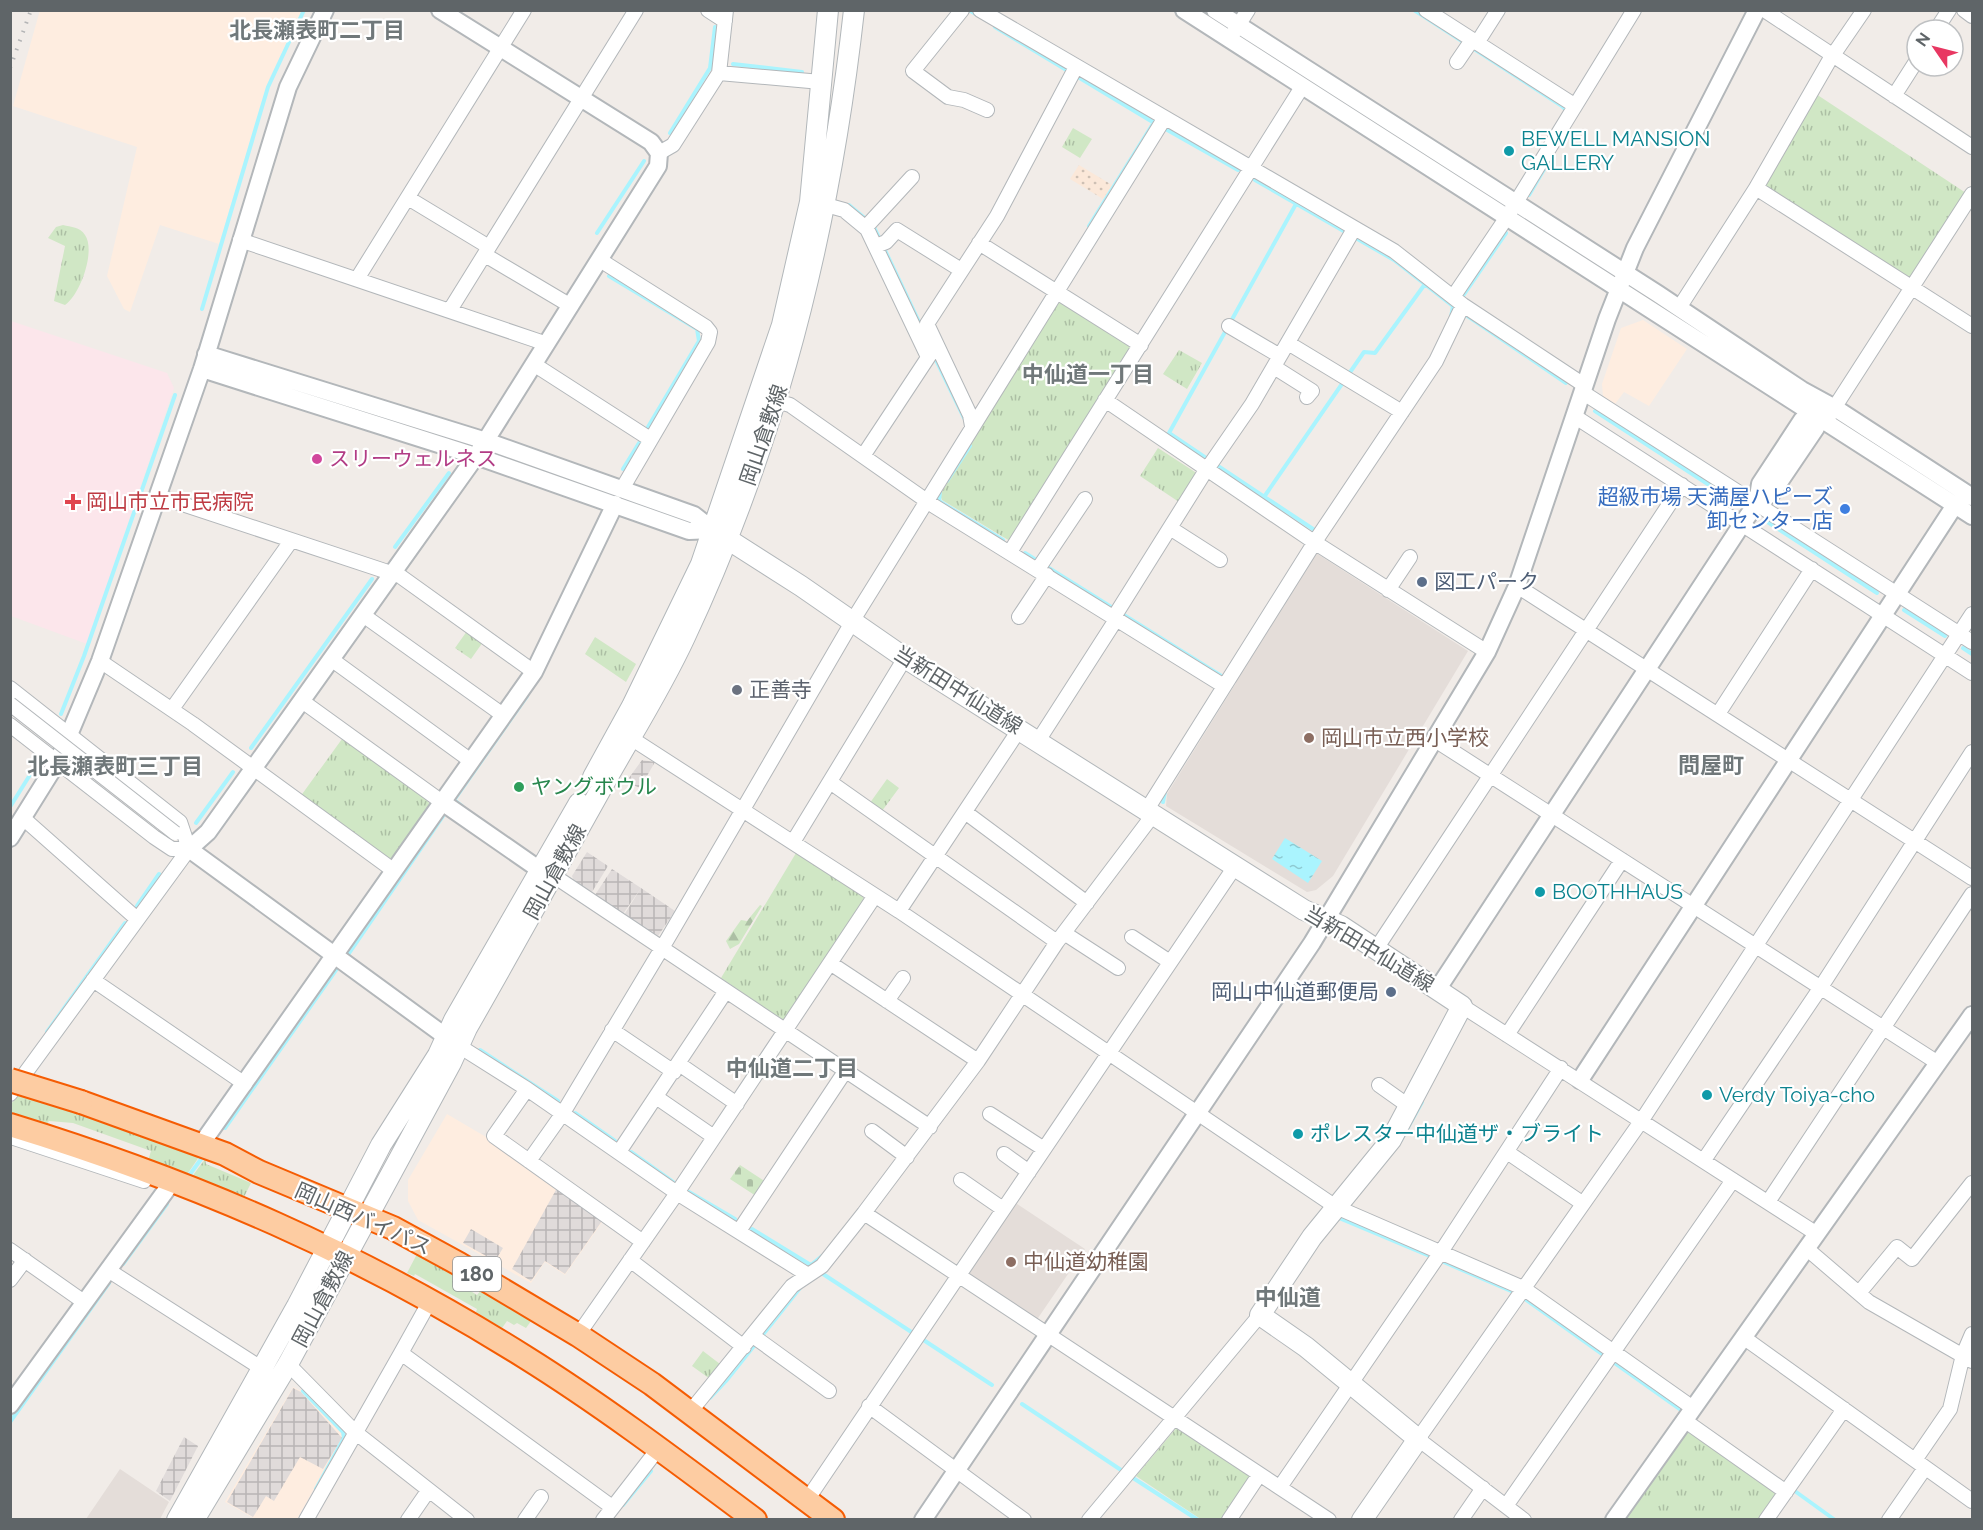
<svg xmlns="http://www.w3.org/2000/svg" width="1983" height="1530" font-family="Raleway,'Noto Sans JP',sans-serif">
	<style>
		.commercial { fill: #feede0 }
		.industrial { fill: url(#industrial-grid) }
		.education { fill: #e4ddd9 }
		.medical { fill: #fce6eb }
		.grass { fill: url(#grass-tufts) }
		.forest { fill: url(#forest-firs) }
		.sand { fill: url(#sand-dots) }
		.cemetery { fill: url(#cemetery-stones) }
		.water { fill: url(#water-ripples) }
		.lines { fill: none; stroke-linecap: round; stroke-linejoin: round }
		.stream { stroke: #aaf4fe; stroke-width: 4 }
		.minor-casing { stroke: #b3b7ba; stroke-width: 16 }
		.tertiary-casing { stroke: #b3b7ba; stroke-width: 20 }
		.secondary-casing { stroke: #b2b7ba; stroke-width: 22 }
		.trunk-casing { stroke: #f55c03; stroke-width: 26 }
		.minor { stroke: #fff; stroke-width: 14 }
		.tertiary { stroke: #fff; stroke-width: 16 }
		.secondary { stroke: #fff; stroke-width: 20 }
		.trunk { stroke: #fdcca2; stroke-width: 22 }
		.rail { stroke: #b4b5b6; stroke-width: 4; stroke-dasharray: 1.5 8; stroke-linecap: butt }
		.minor-bridge-casing { stroke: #b3b7ba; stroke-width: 16; stroke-linecap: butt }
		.trunk-bridge-casing { stroke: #f55c03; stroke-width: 26; stroke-linecap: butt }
		.minor-bridge { stroke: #fff; stroke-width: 14 }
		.trunk-bridge { stroke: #fdcca2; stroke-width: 22 }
		.culture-dot { fill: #0f9aa8; stroke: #fff; stroke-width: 2 }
		.hotel-dot { fill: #d1479c; stroke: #fff; stroke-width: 2 }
		.health-dot { fill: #e0444e; stroke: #fff; stroke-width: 2 }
		.shop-dot { fill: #3f7fe0; stroke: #fff; stroke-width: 2 }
		.service-dot { fill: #5c6f8a; stroke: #fff; stroke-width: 2 }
		.worship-dot { fill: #6b7280; stroke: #fff; stroke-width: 2 }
		.education-dot { fill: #8d6e63; stroke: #fff; stroke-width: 2 }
		.leisure-dot { fill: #2e9e5b; stroke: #fff; stroke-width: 2 }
		.labels { text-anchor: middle; stroke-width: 4.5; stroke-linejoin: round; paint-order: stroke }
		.shield { fill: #fff; stroke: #8f9395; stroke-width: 1.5 }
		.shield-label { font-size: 20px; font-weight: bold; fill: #5f6568 }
		.culture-label { font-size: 21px; fill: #0d838f; stroke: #fff; text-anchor: start }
		.street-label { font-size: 21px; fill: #5f6568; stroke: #fff }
		.hotel-label { font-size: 21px; fill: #b23c85; stroke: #fff; text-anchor: start }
		.shop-label { font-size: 21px; fill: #366cbe; stroke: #fff; text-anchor: end }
		.health-label { font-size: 21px; fill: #be3a42; stroke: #fff; text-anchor: start }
		.service-label { font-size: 21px; fill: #4e5e75; stroke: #fff; text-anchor: start }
		.worship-label { font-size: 21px; fill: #5b616d; stroke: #fff; text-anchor: start }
		.education-label { font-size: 21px; fill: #785e54; stroke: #fff; text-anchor: start }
		.leisure-label { font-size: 21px; fill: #27864d; stroke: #fff; text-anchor: start }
		.neighbourhood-label { font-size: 22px; font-weight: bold; fill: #70787a; stroke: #fff }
	</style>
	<defs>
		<pattern id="industrial-grid" width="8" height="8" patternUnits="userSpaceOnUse" patternTransform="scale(1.5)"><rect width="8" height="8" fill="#e0dbda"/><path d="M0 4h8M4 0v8" fill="none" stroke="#b9b5b5"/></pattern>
		<pattern id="grass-tufts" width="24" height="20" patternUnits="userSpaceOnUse" patternTransform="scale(1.5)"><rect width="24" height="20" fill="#d0e7c5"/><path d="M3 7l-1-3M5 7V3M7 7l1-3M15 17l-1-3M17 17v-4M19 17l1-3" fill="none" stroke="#acbfa4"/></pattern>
		<pattern id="forest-firs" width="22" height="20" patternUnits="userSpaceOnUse" patternTransform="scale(1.5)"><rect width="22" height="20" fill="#d0e7c5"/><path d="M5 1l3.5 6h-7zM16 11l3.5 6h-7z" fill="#acbfa4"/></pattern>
		<pattern id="sand-dots" width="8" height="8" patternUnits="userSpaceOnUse" patternTransform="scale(1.5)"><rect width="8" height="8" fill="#fbe8d9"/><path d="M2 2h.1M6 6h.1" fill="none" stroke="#cec0b4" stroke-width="1.8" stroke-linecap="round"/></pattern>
		<pattern id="cemetery-stones" width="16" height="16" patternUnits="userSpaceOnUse" patternTransform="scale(1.5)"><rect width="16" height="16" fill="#d0e7c5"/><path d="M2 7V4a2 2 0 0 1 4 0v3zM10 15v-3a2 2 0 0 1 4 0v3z" fill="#acbfa4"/></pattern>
		<pattern id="water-ripples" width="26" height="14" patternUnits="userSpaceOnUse" patternTransform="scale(1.5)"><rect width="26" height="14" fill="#aaf4fe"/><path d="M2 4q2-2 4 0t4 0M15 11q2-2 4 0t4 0" fill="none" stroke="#8ec9d1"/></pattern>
	</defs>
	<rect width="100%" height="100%" fill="#f1ece8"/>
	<path class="commercial" d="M40,10l262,1 -32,66 -51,167 -59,-19 -30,87 -6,-3 -17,-33 30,-129 -124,-41z
		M1643,320l44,29 -38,57 -25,-14 -9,12 -12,-8 -1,-12 19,-56z
		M447,1114l39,23 117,84 -38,54 -20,-13 -14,21 -113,-63 -10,-19v-21z
		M293,1387l10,5 38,40 2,5 -46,82h-42l-30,-17z"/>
	<path class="industrial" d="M642,760l13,2 -15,26 -14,-6z
		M587,852l21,14 -16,26 -18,-11 -2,-5z
		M612,869l29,19 -18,26 -28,-19z
		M641,888l34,23 -17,25 -34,-21z
		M557,1188l45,33 -37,53 -20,-13 -14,20 -19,-12z
		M471,1229l32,19 -8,13 -32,-18z
		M293,1388l8,4 41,46 -19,31 -23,-12 -26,44 -8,-5 -13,21 -26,-15z
		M184,1437l14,9 -28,55 -14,-10z"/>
	<path class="education" d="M1316,553l152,98 -135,225 -17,14 -9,2 -141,-86 1,-12 69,-111 -4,-4 79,-124z
		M1014,1202l71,47 -49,72 -66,-45 -2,-8z
		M120,1469l49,33 -9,17h-74z"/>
	<path class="medical" d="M11,321l156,52 7,15 -87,256 -76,-28z"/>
	<path class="grass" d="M1816,94l150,99 -53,83 -7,1 -140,-90 -1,-7z
		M1073,128l19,11 -12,19 -18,-11z
		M63,225c8,2 17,2 22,10 11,16 -5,60 -20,70l-11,-4 11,-55 -17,-8 8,-11z
		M1063,302l65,40 2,8 -120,191 -68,-41 -2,-5 116,-191z
		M1179,350l23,13 -15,26 -24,-15z
		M1158,448l37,24v7l-16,23 -39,-26z
		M467,631l16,11 -12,17 -16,-11z
		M595,637l41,27 -10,18 -41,-28z
		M342,739l86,61 2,7 -35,51 -8,2 -87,-63z
		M887,779l12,9 -20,27 -12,-8z
		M796,853l67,42 1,7 -78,117h-5l-60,-41z
		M30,1081l171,73 -15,22 -39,-12 4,-13 -78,-28 -24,-2 -2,3 21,12 -57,-5v-27z
		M205,1159l1,5 45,19 -8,16 -52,-21z
		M417,1254l54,31 -2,5 8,5 4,-5 53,27 -8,11 -9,-5 -3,2 -7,-4 -5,7 -26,-16 1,-3 -62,-35 -1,2 -7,-3z
		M703,1351l17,13 -10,15 -18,-13z
		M1178,1426l70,46 2,8 -27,39 -21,1 -66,-44z
		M1691,1429l87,65 -19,25 -136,1 63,-89z"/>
	<path class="forest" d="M760,905l2,1 -23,38 -9,5 -4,-8 15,-21 6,1z"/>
	<path class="sand" d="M1079,165l33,20 -9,14 -33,-20z"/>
	<path class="cemetery" d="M740,1165l26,17 -10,14 -26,-17z"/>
	<path class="water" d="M1285,838l37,23 -14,22 -36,-24z"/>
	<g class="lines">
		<path class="stream" d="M969,10l10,6
			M1414,10l148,96 6,6
			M995,27l161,97
			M733,64l69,8
			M1162,127l76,43
			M670,133l40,-65 5,-41
			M1255,180l139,80 60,47
			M1529,195l17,-29
			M849,205l18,15
			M873,225l48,101
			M1089,226l65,-104
			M597,233l47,-72
			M609,276l88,53 2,12 -51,86
			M1460,300l46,-67
			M202,309l66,-222 36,-77
			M1463,313l103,70
			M1451,317l2,-11
			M935,358l29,60
			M1595,411l139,90
			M1209,460l-40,-27 127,-229
			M1215,464l101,67
			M623,469l16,-26
			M947,481l23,-35
			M940,492l-1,9 64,39
			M1264,497l100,-145 11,1 50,-69
			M1766,521l111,72
			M395,547l54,-74
			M1025,553l198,124
			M1904,610l41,26
			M1963,648l9,6
			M61,714l23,-58 91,-261
			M251,748l121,-169
			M1163,802l2,-10
			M462,806l-8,-6 73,-104
			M10,807l28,-45
			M196,823l37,-51
			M137,906l22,-32
			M347,956l96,-140
			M47,1032l78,-109
			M480,1050l78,51
			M575,1113l40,28
			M225,1128l111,-158
			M1401,1140l21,-38
			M631,1152l42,30
			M188,1177l16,-22
			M689,1192l46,27
			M1339,1218l93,39
			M752,1229l62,38
			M1439,1260l72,31
			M123,1264l44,-60
			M811,1265l11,-9
			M820,1272l172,113
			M1525,1299l80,57
			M1612,1361l72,51
			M303,1391l40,41 1,6 -28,51
			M710,1398l16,-17 74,-93
			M1022,1404l102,68
			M10,1422l99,-139
			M1130,1476l68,44
			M1792,1489l43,31
			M623,1505l28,-34"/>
		<g class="minor-casing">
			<path id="minor" d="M708,10l17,11
				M962,10l-49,61 35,26 16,3 23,10
				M980,10l414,241 69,54 121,80
				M1426,10l148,95
				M1764,10l208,137
				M1964,10l8,6
				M1936,30l13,-20
				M1234,32l14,-22
				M1477,43l21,-33
				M1457,62l15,-22
				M719,73l102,9
				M1894,96l23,-36
				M659,153l14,-8 46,-72 7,-63
				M1756,188l216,138
				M408,198l81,49
				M826,205l18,5 23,19 61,128
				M866,227l46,-50
				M240,240l307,104
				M979,243l162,102
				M876,246l10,-4 11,-12 64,40
				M485,255l86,51
				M600,260l106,67 4,5 -2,10 -86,147
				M357,279l167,-269
				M1453,297l54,-80 127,-207
				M1679,308l77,-120 73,-127 35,-51
				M450,310l186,-300
				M1229,326l51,30
				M1288,343l114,69
				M535,365l115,74
				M1274,367l38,24 -5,6
				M1582,392l390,250
				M1105,400l209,142 173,110
				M776,401l14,4 144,101 290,180
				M1574,416l398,257
				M1829,416l143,-222
				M972,426l-2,-11 -43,-91 70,-108 79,-149
				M863,456l70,-106
				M158,496l242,80 134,96
				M1170,528l50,32
				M1010,552l292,-465
				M1038,569l47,-70
				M1517,586l455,292
				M1388,590l22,-33
				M363,615l140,100
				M1019,617l28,-42
				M1114,617l89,-142 49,-71 102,-175
				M331,659l140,102
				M100,661l93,63 200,146
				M10,688l170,134 9,27
				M302,701l140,101
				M172,709l119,-168
				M1718,714l94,-145
				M10,725l144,112 18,12h17
				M623,733l276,178 437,296 187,81 170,120
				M1435,740l503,323
				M1038,741l79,-123
				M830,782l227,160
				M1146,811l172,-274 118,-176 27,-56
				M965,812l122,91
				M23,818l114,101
				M793,842l112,-184
				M554,876l376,251
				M899,911l120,-181
				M1064,933l54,35
				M1132,937l38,25
				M1376,949l306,-464
				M830,963l148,98
				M93,980l152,104
				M887,1001l16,-23
				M1462,1006l355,228
				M612,1030l62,42
				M1507,1035l115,-175
				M459,1046l68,43 150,104 131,82
				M679,1064l58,40
				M1379,1085l31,22
				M527,1089l-33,47 149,106
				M10,1094l179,-245
				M656,1097l58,40
				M990,1114l54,35
				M872,1131l35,26
				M14,1138l130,43
				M619,1152l107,-161
				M1507,1152l75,51
				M1004,1154l25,18
				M1704,1160l117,-173 151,-235
				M529,1161l34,-48 105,-175 190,-326 306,-493
				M961,1180l42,29
				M1768,1202l204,-308
				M864,1213l465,307
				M739,1231l107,-161
				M1806,1248l63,54 103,59
				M10,1250l74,52
				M630,1260l114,87
				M108,1270l153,98
				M10,1280l15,-20
				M1859,1293l38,-46 15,12 60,-76
				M578,1335l99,-142 197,-296
				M753,1336l76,55
				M1743,1337l229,164
				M401,1353l29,-52
				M288,1364l67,68 112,88
				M869,1406l155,114
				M690,1412l102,-126 30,-20 42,-53 114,-152 79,-119 96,-127
				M1684,1420l102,72
				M1915,1460l35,-51 13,-54 9,-21
				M1280,1487l161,-235 120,-184
				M807,1500l429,-635
				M1506,1506l227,-326
				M306,1520l95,-167 211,154
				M408,1520l20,-29
				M525,1520l16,-23
				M603,1520l55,-71
				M1089,1520l171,-205
				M1229,1520l30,-45
				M1461,1520l22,-32
				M1524,1520l-106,-81 224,-319 330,-506
				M1766,1520l78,-111
				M1889,1520l36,-52"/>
		</g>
		<g class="tertiary-casing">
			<path id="tertiary" d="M440,10l211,132 8,11 -1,13 -182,290 -268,376 -19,17 267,195
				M1184,10l788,506
				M1215,10l443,284 144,96 33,18 137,89
				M206,354l280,87 208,74 19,15
				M202,369l274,87 213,75 24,-1
				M1757,503l3,-19 42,-64 12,-6 4,-5
				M442,802l98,68
				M10,838l48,-77 42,-100 102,-292 86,-282 37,-77
				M1437,990l305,-466 15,-21 15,-10 44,-65 -2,-14
				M1580,1080l375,-575
				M207,1136l327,-464 81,-168
				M10,1405l157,-216
				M923,1520l389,-577 175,-291 30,-66 90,-267 28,-71 122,-238
				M1614,1520l358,-505"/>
		</g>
		<g class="secondary-casing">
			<path id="secondary" d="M718,533l83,53 104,72 399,252 37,16 121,80 -71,134 -79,97 -52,78 46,32 112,92 -56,81
				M593,777l39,-71 69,-142 81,-239 28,-123 18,-192
				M177,1520l120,-214 84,-161 57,-90 16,-35 125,-217
				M194,1520l94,-156 163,-301 16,-35c47,-82 92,-164 138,-246 27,-48 57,-95 80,-145 93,-198 145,-410 169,-627"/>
		</g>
		<g class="trunk-casing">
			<path id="trunk" d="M81,1102l144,52 34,18 134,56 66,36 119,71 74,49 181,136
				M10,1125c186,57 351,129 515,232 80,50 155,107 230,163"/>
		</g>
		<use href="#minor" class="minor"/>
		<use href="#tertiary" class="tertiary"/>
		<use href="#secondary" class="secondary"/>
		<use href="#trunk" class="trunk"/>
		<path class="rail" d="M10,68l21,-58"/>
		<g class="minor-bridge-casing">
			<path id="minor-bridge" d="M10,704l165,129"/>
		</g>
		<g class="trunk-bridge-casing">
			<path id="trunk-bridge" d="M10,1080l71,22"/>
		</g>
		<use href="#minor-bridge" class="minor-bridge"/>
		<use href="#trunk-bridge" class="trunk-bridge"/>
	</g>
	<g class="culture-dot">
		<circle cx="1509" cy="151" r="6"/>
		<circle cx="1540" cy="892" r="6"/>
		<circle cx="1707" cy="1095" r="6"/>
		<circle cx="1298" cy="1134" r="6"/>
	</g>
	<circle class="hotel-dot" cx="317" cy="459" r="6"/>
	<path class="health-dot" d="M70 493h6v6h6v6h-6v6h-6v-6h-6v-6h6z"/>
	<circle class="shop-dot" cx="1845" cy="509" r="6"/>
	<g class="service-dot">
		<circle cx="1422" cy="582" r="6"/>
		<circle cx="1391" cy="992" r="6"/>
	</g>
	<circle class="worship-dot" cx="737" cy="690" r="6"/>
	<g class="education-dot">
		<circle cx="1309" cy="738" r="6"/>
		<circle cx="1011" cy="1262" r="6"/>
	</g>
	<circle class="leisure-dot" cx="519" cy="787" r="6"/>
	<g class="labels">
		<rect class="shield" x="453" y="1257" width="48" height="34" rx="4.5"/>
		<g class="shield-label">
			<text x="477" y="1281">180</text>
		</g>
		<g class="culture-label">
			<text x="1521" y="146">BEWELL MANSION<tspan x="1521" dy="24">GALLERY</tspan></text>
			<text x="1552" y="899">BOOTHHAUS</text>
			<text x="1719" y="1102">Verdy Toiya-cho</text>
			<text x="1310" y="1141">ポレスター中仙道ザ・ブライト</text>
		</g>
		<g class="street-label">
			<text transform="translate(764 435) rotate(-71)" y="7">岡山倉敷線</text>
			<text transform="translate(958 690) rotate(32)" y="7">当新田中仙道線</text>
			<text transform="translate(555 872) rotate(-61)" y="7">岡山倉敷線</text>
			<text transform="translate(1369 949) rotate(31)" y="7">当新田中仙道線</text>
			<text transform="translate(363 1219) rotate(24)" y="7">岡山西バイパス</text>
			<text transform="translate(323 1299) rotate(-62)" y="7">岡山倉敷線</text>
		</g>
		<g class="hotel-label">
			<text x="329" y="466">スリーウェルネス</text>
		</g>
		<g class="shop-label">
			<text x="1833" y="504">超級市場 天満屋ハピーズ<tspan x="1833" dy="24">卸センター店</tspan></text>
		</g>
		<g class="health-label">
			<text x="86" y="509">岡山市立市民病院</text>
		</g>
		<g class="service-label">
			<text x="1434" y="589">図工パーク</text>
			<text x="1379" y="999" text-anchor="end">岡山中仙道郵便局</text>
		</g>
		<g class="worship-label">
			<text x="749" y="697">正善寺</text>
		</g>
		<g class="education-label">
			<text x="1321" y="745">岡山市立西小学校</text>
			<text x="1023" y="1269">中仙道幼稚園</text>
		</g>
		<g class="leisure-label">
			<text x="531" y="794">ヤングボウル</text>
		</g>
		<g class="neighbourhood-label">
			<text x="317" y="38">北長瀬表町二丁目</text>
			<text x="1088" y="382">中仙道一丁目</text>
			<text x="1711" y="773">問屋町</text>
			<text x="115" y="774">北長瀬表町三丁目</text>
			<text x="792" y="1076">中仙道二丁目</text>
			<text x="1288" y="1305">中仙道</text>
		</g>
	</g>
	<rect width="1983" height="1530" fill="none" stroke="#5f6568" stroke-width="24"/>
	<g transform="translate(1935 48) rotate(305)"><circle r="28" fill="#ffffff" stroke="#bfc1c3" stroke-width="1.5"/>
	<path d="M0-4.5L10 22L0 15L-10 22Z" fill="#e83762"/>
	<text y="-9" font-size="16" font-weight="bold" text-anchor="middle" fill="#5f6568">N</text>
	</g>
</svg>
